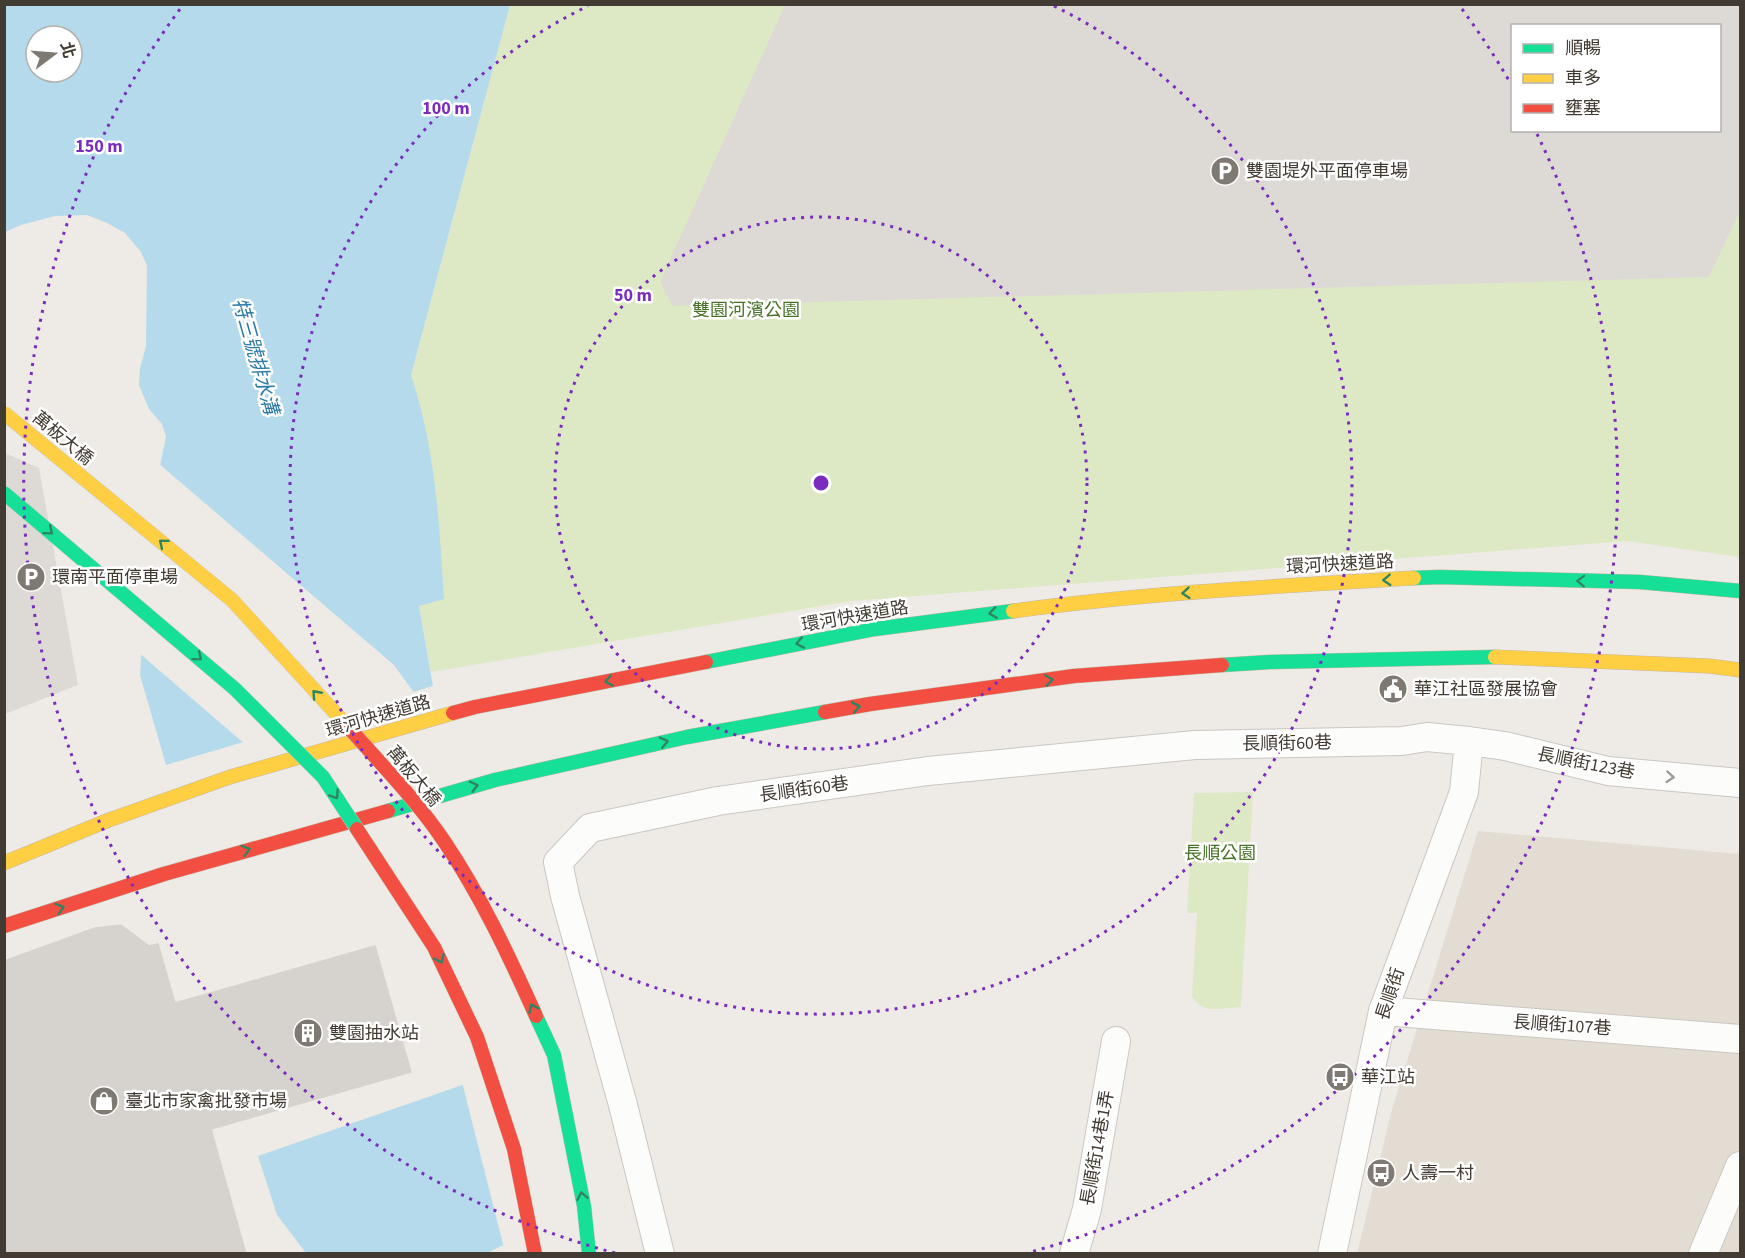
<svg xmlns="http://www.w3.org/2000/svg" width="1745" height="1258" font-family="'Source Sans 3','Noto Sans TC',sans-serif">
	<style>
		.residential { fill: #e2dcd3 }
		.green { fill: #dde8c5; fill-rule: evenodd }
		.parking { fill: #dddad6; fill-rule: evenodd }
		.water { fill: #b5daec; fill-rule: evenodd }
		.pier { fill: #eeebe6 }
		.building { fill: #d6d2cd; stroke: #d6d2cc; stroke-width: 1.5 }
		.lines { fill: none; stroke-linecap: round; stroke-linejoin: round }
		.street-casing { stroke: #cac7c2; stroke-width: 30 }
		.fast-casing { stroke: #c5b6a1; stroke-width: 15 }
		.slow-casing { stroke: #c5b6a1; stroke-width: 15 }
		.jam-casing { stroke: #c5b6a1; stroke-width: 15 }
		.street { stroke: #fcfcfb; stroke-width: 28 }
		.fast { stroke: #16e098; stroke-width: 14 }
		.slow { stroke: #ffcf43; stroke-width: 14 }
		.jam { stroke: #f24e42; stroke-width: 14 }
		.fast-bridge-casing { stroke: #cdc8bd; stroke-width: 15; stroke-linecap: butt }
		.slow-bridge-casing { stroke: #cdc8bd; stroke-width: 15; stroke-linecap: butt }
		.jam-bridge-casing { stroke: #cdc8bd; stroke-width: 15; stroke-linecap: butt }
		.fast-bridge { stroke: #16e098; stroke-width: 14 }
		.slow-bridge { stroke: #ffcf43; stroke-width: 14 }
		.jam-bridge { stroke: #f24e42; stroke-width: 14 }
		.oneway { stroke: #2e8560 }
		.oneway2 { stroke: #9f9c97 }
		.ring { fill: none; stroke: #7b2cbf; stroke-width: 3; stroke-dasharray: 3 6 }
		.labels { text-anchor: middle; stroke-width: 5; stroke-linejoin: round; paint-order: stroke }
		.poi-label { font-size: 18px; fill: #423b33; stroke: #fff; text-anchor: start }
		.park-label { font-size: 18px; fill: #487327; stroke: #fff }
		.street-label { font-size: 18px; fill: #423b33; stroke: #fff }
		.water-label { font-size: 20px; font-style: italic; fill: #2c7aa5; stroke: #fff }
		.centre { fill: #7b2cbf; stroke: #fff; stroke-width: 3 }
		.ring-label { font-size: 18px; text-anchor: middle; font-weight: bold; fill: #7b2cbf; stroke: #fff; stroke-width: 5; stroke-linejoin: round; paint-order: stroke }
	</style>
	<rect width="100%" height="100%" fill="#eeebe6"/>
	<path class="residential" d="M1478,831l262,23v399l-383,1 34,-141z"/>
	<path class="green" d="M510,5h1230v552l-113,-16 -776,60 -420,71 -12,-67 -8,-230zM1512,26h208v104h-208z
		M1253,792l-12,215c-19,1 -39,8 -49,-11l5,-83h-10l7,-120z"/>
	<path class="parking" d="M785,5h955v206l-31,66 -1036,29 -13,-24zM1512,26h208v104h-208z
		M5,453l34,15 39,217 -73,29z"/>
	<path class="water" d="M5,5h505l-99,370c25,76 28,146 33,224l-25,7 14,80 -267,79 -26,-90 9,-157 17,-81 -4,-13 -13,-15 -10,-24 1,-17 6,-22 1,-80 -6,-14 -16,-19 -18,-10 -20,-8 -32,1 -34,9 -16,7zM36,36h36v36h-36z
		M471,1082l39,160 -23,11h-181l-29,-38 -19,-59z"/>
	<path class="pier" d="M158,463l236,202 21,29 -169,51 -108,-93 8,-134z
		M470,1080l4,2 39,159 -2,3 -7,4 -42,-166z"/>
	<path class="building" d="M121,925l28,21 9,-2 17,59 200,-57 36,126 -200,57 35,125h-242v-293l91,-33z"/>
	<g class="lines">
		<g class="street-casing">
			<path id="street" d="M1383,1011l357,28
				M660,1254l-37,-149 -58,-209 -7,-34 32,-34 128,-27 210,-30 267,-26 207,-4 25,-4 42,4 36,5 103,25 132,12
				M1074,1254l13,-45 29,-168
				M1332,1254l51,-243 81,-219 5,-51
				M1703,1254l37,-88"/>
		</g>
		<g class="fast-casing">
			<path id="fast" d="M1414,578l25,-1 201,5 100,9
				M706,662l169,-33 138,-18
				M1222,665l48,-3 225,-5
				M388,811l107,-31 192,-43 138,-25"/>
		</g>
		<g class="slow-casing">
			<path id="slow" d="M1013,611c133,-18 267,-25 401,-33
				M1495,657l214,9 31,4
				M4,863l105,-43 121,-43 223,-64"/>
		</g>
		<g class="jam-casing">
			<path id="jam" d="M825,712l45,-8 204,-28 148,-11
				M453,713l22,-6 231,-45
				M4,926l160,-52 224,-63"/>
		</g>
		<use href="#street" class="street"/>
		<use href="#fast" class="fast"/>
		<use href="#slow" class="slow"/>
		<use href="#jam" class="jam"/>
		<g class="fast-bridge-casing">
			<path id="fast-bridge" d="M4,493l231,196 88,88 34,52
				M536,1016l18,39 30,151 5,48"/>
		</g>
		<g class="slow-bridge-casing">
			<path id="slow-bridge" d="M4,413l228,187 118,129"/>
		</g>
		<g class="jam-bridge-casing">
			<path id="jam-bridge" d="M350,729c32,36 67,72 94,112 37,55 65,115 92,175
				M357,829l77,118 43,90 37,112 21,105"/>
		</g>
		<use href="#fast-bridge" class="fast-bridge"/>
		<use href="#slow-bridge" class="slow-bridge"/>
		<use href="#jam-bridge" class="jam-bridge"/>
	</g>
	<defs><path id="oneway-chevron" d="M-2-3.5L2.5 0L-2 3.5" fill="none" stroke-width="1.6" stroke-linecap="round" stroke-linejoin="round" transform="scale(1.5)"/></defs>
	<g class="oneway">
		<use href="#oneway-chevron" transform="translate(49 531) rotate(40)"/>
		<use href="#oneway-chevron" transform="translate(163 543) rotate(-140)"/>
		<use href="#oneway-chevron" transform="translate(1387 580) rotate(177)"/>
		<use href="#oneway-chevron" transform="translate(1581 581) rotate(-178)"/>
		<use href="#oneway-chevron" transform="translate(1186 593) rotate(175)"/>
		<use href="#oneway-chevron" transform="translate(993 613) rotate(172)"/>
		<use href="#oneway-chevron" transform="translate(800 643) rotate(169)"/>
		<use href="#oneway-chevron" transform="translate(198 657) rotate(40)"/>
		<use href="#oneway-chevron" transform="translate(1049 680) rotate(-8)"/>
		<use href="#oneway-chevron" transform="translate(609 681) rotate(169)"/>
		<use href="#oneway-chevron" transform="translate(316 694) rotate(-132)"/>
		<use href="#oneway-chevron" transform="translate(856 707) rotate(-10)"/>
		<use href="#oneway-chevron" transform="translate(664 742) rotate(-13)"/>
		<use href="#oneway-chevron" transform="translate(474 786) rotate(-15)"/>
		<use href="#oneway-chevron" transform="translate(335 795) rotate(56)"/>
		<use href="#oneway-chevron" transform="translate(246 850) rotate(-16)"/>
		<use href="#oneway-chevron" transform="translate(60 908) rotate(-18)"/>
		<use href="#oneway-chevron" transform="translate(440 959) rotate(65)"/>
		<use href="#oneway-chevron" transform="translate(533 1008) rotate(-114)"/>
		<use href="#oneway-chevron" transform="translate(582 1196) rotate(-101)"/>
	</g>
	<use class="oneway2" href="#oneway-chevron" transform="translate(1670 777) rotate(5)"/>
	<g class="ring">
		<circle cx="821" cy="483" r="266"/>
		<path d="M1054 6A531 531 0 1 1 588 6"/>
		<path d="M615 1253A797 797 0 0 1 180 9M1462 9A797 797 0 0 1 1511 84M1537 134A797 797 0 0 1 1027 1253"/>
	</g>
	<defs>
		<g id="parking-disc" transform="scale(1.5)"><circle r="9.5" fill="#7e7972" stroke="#fff"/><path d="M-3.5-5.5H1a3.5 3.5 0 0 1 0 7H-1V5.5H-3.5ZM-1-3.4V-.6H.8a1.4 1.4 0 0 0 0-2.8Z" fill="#fff"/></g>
		<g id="civic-disc" transform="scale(1.5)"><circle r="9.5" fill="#7e7972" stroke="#fff"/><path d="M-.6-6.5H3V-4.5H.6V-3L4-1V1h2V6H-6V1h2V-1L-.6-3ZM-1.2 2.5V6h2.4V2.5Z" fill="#fff"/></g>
		<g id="building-disc" transform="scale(1.5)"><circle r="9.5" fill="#7e7972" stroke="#fff"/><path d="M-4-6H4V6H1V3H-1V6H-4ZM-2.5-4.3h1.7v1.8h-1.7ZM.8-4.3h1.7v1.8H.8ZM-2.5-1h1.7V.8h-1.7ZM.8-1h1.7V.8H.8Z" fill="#fff"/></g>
		<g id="bus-disc" transform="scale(1.5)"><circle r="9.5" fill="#7e7972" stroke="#fff"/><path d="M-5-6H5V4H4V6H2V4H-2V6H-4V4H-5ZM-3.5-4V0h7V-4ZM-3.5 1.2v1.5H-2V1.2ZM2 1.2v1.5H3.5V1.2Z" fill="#fff"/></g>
		<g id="shop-disc" transform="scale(1.5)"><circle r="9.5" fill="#7e7972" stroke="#fff"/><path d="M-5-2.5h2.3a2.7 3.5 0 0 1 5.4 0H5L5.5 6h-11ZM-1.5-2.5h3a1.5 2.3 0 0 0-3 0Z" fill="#fff"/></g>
	</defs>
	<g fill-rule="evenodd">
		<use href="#parking-disc" x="1225" y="171"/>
		<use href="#parking-disc" x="31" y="577"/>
		<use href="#civic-disc" x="1393" y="689"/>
		<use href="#building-disc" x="308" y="1033"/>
		<use href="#bus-disc" x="1340" y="1077"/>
		<use href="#shop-disc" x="104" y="1101"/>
		<use href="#bus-disc" x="1381" y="1173"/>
	</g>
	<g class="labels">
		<g class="poi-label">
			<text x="1246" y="177">雙園堤外平面停車場</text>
			<text x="52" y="583">環南平面停車場</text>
			<text x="1414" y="695">華江社區發展協會</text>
			<text x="329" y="1039">雙園抽水站</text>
			<text x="1361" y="1083">華江站</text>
			<text x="125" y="1107">臺北市家禽批發市場</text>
			<text x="1402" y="1179">人壽一村</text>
		</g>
		<g class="park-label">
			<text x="746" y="316">雙園河濱公園</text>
			<text x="1220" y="859">長順公園</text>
		</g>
		<g class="street-label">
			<text transform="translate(63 438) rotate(40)" y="6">萬板大橋</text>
			<text transform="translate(1340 564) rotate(-3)" y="6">環河快速道路</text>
			<text transform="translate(855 616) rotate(-10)" y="6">環河快速道路</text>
			<text transform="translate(378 716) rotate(-16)" y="6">環河快速道路</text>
			<text transform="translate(1287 743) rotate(-1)" y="6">長順街60巷</text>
			<text transform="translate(1586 763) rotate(11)" y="6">長順街123巷</text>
			<text transform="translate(414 776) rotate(50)" y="6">萬板大橋</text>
			<text transform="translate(804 789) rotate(-8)" y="6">長順街60巷</text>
			<text transform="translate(1390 994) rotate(-72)" y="6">長順街</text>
			<text transform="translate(1562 1025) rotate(4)" y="6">長順街107巷</text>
			<text transform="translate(1097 1148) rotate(-80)" y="6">長順街14巷1弄</text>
		</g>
		<g class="water-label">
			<text transform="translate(256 356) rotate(74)" y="7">特三號排水溝</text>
		</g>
	</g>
	<circle cx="821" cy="483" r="9" class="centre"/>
	<g class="ring-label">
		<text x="446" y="114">100 m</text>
		<text x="99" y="152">150 m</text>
		<text x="633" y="301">50 m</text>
	</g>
	<rect width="1745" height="1258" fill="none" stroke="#423b33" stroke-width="12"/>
	<rect x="1511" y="24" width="210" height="108" fill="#ffffff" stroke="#b3b1ad" stroke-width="1.5"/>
	<rect x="1523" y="44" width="30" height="9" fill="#16e098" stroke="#b3b1ad" stroke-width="1.5"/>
	<text x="1565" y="54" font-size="18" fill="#423b33">順暢</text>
	<rect x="1523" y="74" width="30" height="9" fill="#ffcf43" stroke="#b3b1ad" stroke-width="1.5"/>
	<text x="1565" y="84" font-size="18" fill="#423b33">車多</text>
	<rect x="1523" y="104" width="30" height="9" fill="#f24e42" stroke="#b3b1ad" stroke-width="1.5"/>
	<text x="1565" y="114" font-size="18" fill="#423b33">壅塞</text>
	<g transform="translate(54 54) rotate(74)"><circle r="28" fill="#ffffff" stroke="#b3b1ad" stroke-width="1.5"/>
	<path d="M0-4.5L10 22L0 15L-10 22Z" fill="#7e7972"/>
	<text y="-9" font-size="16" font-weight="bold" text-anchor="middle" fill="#423b33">北</text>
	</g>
</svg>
